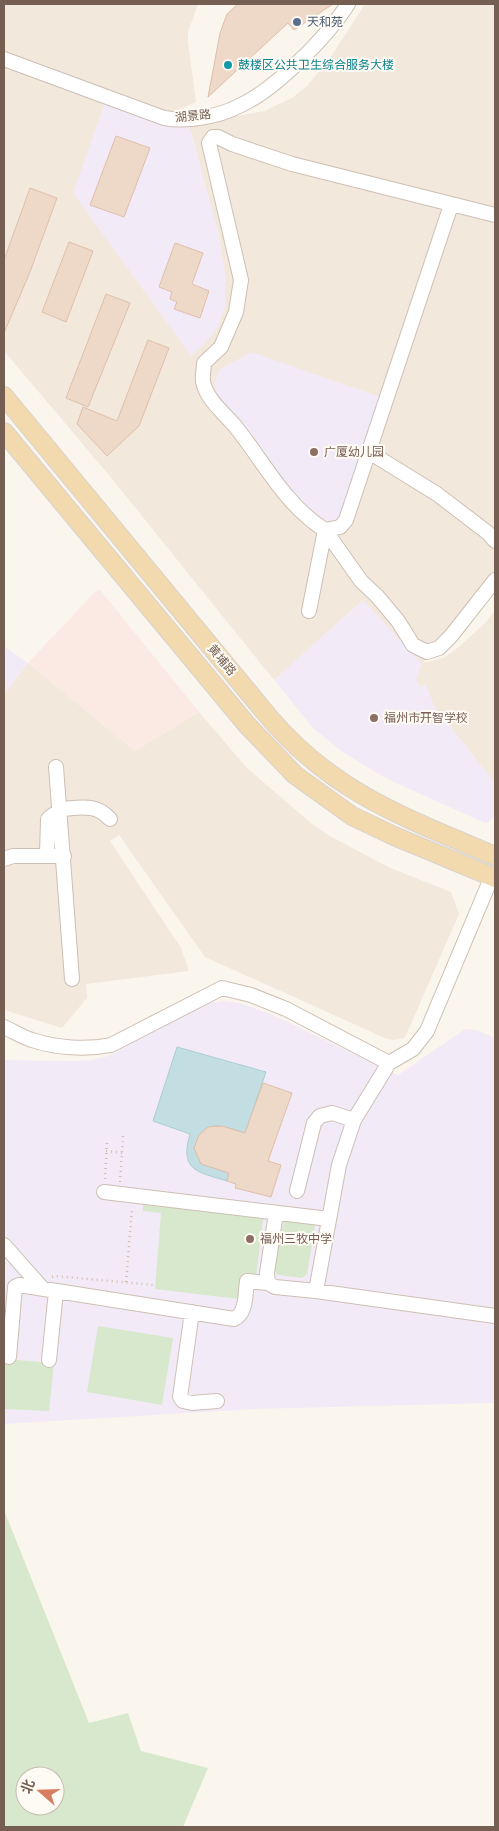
<svg xmlns="http://www.w3.org/2000/svg" width="499" height="1831" font-family="Lato,'Noto Sans SC',sans-serif">
	<style>
		.residential { fill: #f2e8dc }
		.commercial { fill: #faeae3 }
		.education { fill: #f3eaf8 }
		.green { fill: #d7e8cc; fill-rule: evenodd }
		.water { fill: #c3dee3; stroke: #aacdd4 }
		.building { fill: #eed8c8; stroke: #dfbfaa }
		.lines { fill: none; stroke-linecap: round; stroke-linejoin: round }
		.minor-casing { stroke: #cdbfb4; stroke-width: 16 }
		.major-casing { stroke: #d8d2cf; stroke-width: 20 }
		.path { stroke: #d3bbaa; stroke-width: 2.5; stroke-dasharray: 1 4; stroke-linecap: butt }
		.minor { stroke: #fff; stroke-width: 14 }
		.major { stroke: #f2daae; stroke-width: 18 }
		.service-dot { fill: #5c6f8a; stroke: #fefaf4; stroke-width: 2 }
		.culture-dot { fill: #0f9aa8; stroke: #fefaf4; stroke-width: 2 }
		.education-dot { fill: #8d6e63; stroke: #fefaf4; stroke-width: 2 }
		.labels { text-anchor: middle; stroke-width: 4; stroke-linejoin: round; paint-order: stroke }
		.service-label { font-size: 12px; fill: #4e5e75; stroke: #fefaf4; text-anchor: start }
		.culture-label { font-size: 12px; fill: #0d838f; stroke: #fefaf4; text-anchor: start }
		.street-label { font-size: 12px; fill: #755f52; stroke: #fefaf4 }
		.education-label { font-size: 12px; fill: #785e54; stroke: #fefaf4; text-anchor: start }
	</style>
	<rect width="100%" height="100%" fill="#fbf6ed"/>
	<path class="residential" d="M4,4h194l-10,28v10l8,60 -27,12 -165,-60z
		M365,4h130v571l-26,35 -46,53 20,-5 11,-7 31,-28 10,-12v172l-60,-75 -10,-23 -5,2 -57,-87 -89,80 -161,-200 -109,-129v-285l101,36 111,228 9,-24v-31l-7,-43 -29,-107 75,-14 28,-13 15,-12 23,-28z
		M28,663l107,88 64,-39 48,56 65,56 18,12 58,31 63,25 8,22 -52,119 -3,5 -10,2 -7,-1 -182,-82 -86,-122 -9,6 71,107 8,23 -103,13 1,14 -25,30 -58,-18v-316z"/>
	<path class="commercial" d="M100,590l99,122 -64,39 -107,-88 67,-71z"/>
	<path class="education" d="M105,102l67,25 17,-2 29,107 7,43v31l-4,13 -5,11 -7,9 -18,17 -118,-163z
		M251,352l132,46 -41,120 -13,7 -19,-10 -93,-121 -2,-11 3,-11 4,-4z
		M363,600l59,64 -6,16 4,7 5,-2 10,23 60,75v34l-6,5 -4,1 -98,-44 -46,-28 -29,-24 -38,-47z
		M4,646l24,17 -24,31z
		M224,1001l15,2 32,11 127,61 67,-46 11,1 19,8v365l-240,6 -251,15v-364l69,1 18,-1 17,-4 87,-46 15,-7z"/>
	<path class="green" d="M143,1201l121,12 -8,64 -17,22 -84,-10 6,-76 -18,-2z
		M284,1220l30,3 1,3 -8,48 -5,4 -24,-3 -4,-5z
		M98,1326l75,12 -11,67 -75,-13z
		M5,1359l49,4 -5,48 -45,-2z
		M4,1510l85,213 39,-10 13,38 67,17 -25,59h-179zM25,1776h30v30h-30z"/>
	<path class="water" d="M177,1047l89,25 -21,61c-26,-8 -39,-16 -51,15l7,16 28,9 -2,8c-29,-9 -48,-10 -37,-47l-37,-13z"/>
	<path class="building" d="M238,4h95l-39,26 -6,-7 -80,74 12,-64 7,-19z
		M116,136l34,12 -26,69 -34,-12z
		M30,188l27,10 -27,74 -26,61v-73z
		M69,242l24,9 -27,71 -24,-10z
		M175,243l28,10 -11,31 17,7 -9,27 -26,-9 3,-7 -7,-3 2,-7 -13,-5z
		M106,294l24,9 -42,104 -22,-9z
		M148,340l21,8 -30,78 -32,30 -30,-32 6,-17 34,14z
		M263,1083l29,10 -24,68 13,4 -10,32 -36,-9 1,-4 -9,-3 2,-8 -28,-9 -7,-16 5,-13 9,-8 14,-1 23,7z"/>
	<g class="lines">
		<g class="minor-casing">
			<path id="minor" d="M4,59l160,59c23,4 54,-1 75,-12 36,-16 88,-69 109,-102
				M451,205l-105,315 -6,7 -15,3c-40,-25 -61,-68 -90,-104 -11,-13 -28,-26 -32,-44 -1,-6 1,-13 1,-19l17,-16 15,-35 5,-32 -32,-137 4,-6h5l14,7 60,20 203,51
				M369,452l68,42 51,39 7,8
				M325,530l36,51 16,15 21,25 15,24 14,7 12,-4 12,-12 44,-56
				M309,611l16,-81
				M56,767l16,212
				M60,809c21,-1 35,-6 50,10
				M47,856l1,-37 5,-4 7,-1
				M4,859l9,-3h51
				M4,1027c9,4 18,10 28,13 24,8 54,10 79,5l111,-57 29,7 35,14 103,54
				M297,1191l17,-68 6,-7 12,-3 22,7
				M104,1192l225,27
				M276,1213l-9,60 1,10 7,4 41,4 179,25
				M4,1245l39,44
				M316,1291l23,-126 15,-45 35,-57 24,-14 14,-18 65,-155
				M192,1312l-12,85 3,4 9,2 25,-2
				M9,1357l6,-70 4,-2 215,34c13,-6 11,-25 13,-38l21,2
				M49,1360l7,-69"/>
		</g>
		<g class="major-casing">
			<path id="major" d="M4,396l264,320c65,77 138,102 227,140
				M4,432l243,293 48,50 57,41 42,20 101,42"/>
		</g>
		<path class="path" d="M106,1151l16,2
			M105,1179l2,-36
			M120,1182l3,-46
			M52,1277l3,-1 100,9
			M126,1282l6,-73"/>
		<use href="#minor" class="minor"/>
		<use href="#major" class="major"/>
	</g>
	<circle class="service-dot" cx="297" cy="22" r="5"/>
	<circle class="culture-dot" cx="228" cy="65" r="5"/>
	<g class="education-dot">
		<circle cx="314" cy="452" r="5"/>
		<circle cx="374" cy="718" r="5"/>
		<circle cx="250" cy="1239" r="5"/>
	</g>
	<g class="labels">
		<g class="service-label">
			<text x="307" y="26">天和苑</text>
		</g>
		<g class="culture-label">
			<text x="238" y="69">鼓楼区公共卫生综合服务大楼</text>
		</g>
		<g class="street-label">
			<text transform="translate(193 116) rotate(-6)" y="4">湖景路</text>
			<text transform="translate(222 660) rotate(50)" y="4">黄埔路</text>
		</g>
		<g class="education-label">
			<text x="324" y="456">广厦幼儿园</text>
			<text x="384" y="722">福州市开智学校</text>
			<text x="260" y="1243">福州三牧中学</text>
		</g>
	</g>
	<rect width="499" height="1831" fill="none" stroke="#755f52" stroke-width="10"/>
	<g transform="translate(40 1791) rotate(290)"><circle r="24" fill="#fefaf4" stroke="#c7bcb3"/>
	<path d="M0-4L9 19L0 12L-9 19Z" fill="#d77e61"/>
	<text y="-8" font-size="14" font-weight="bold" text-anchor="middle" fill="#755f52">北</text>
	</g>
</svg>
